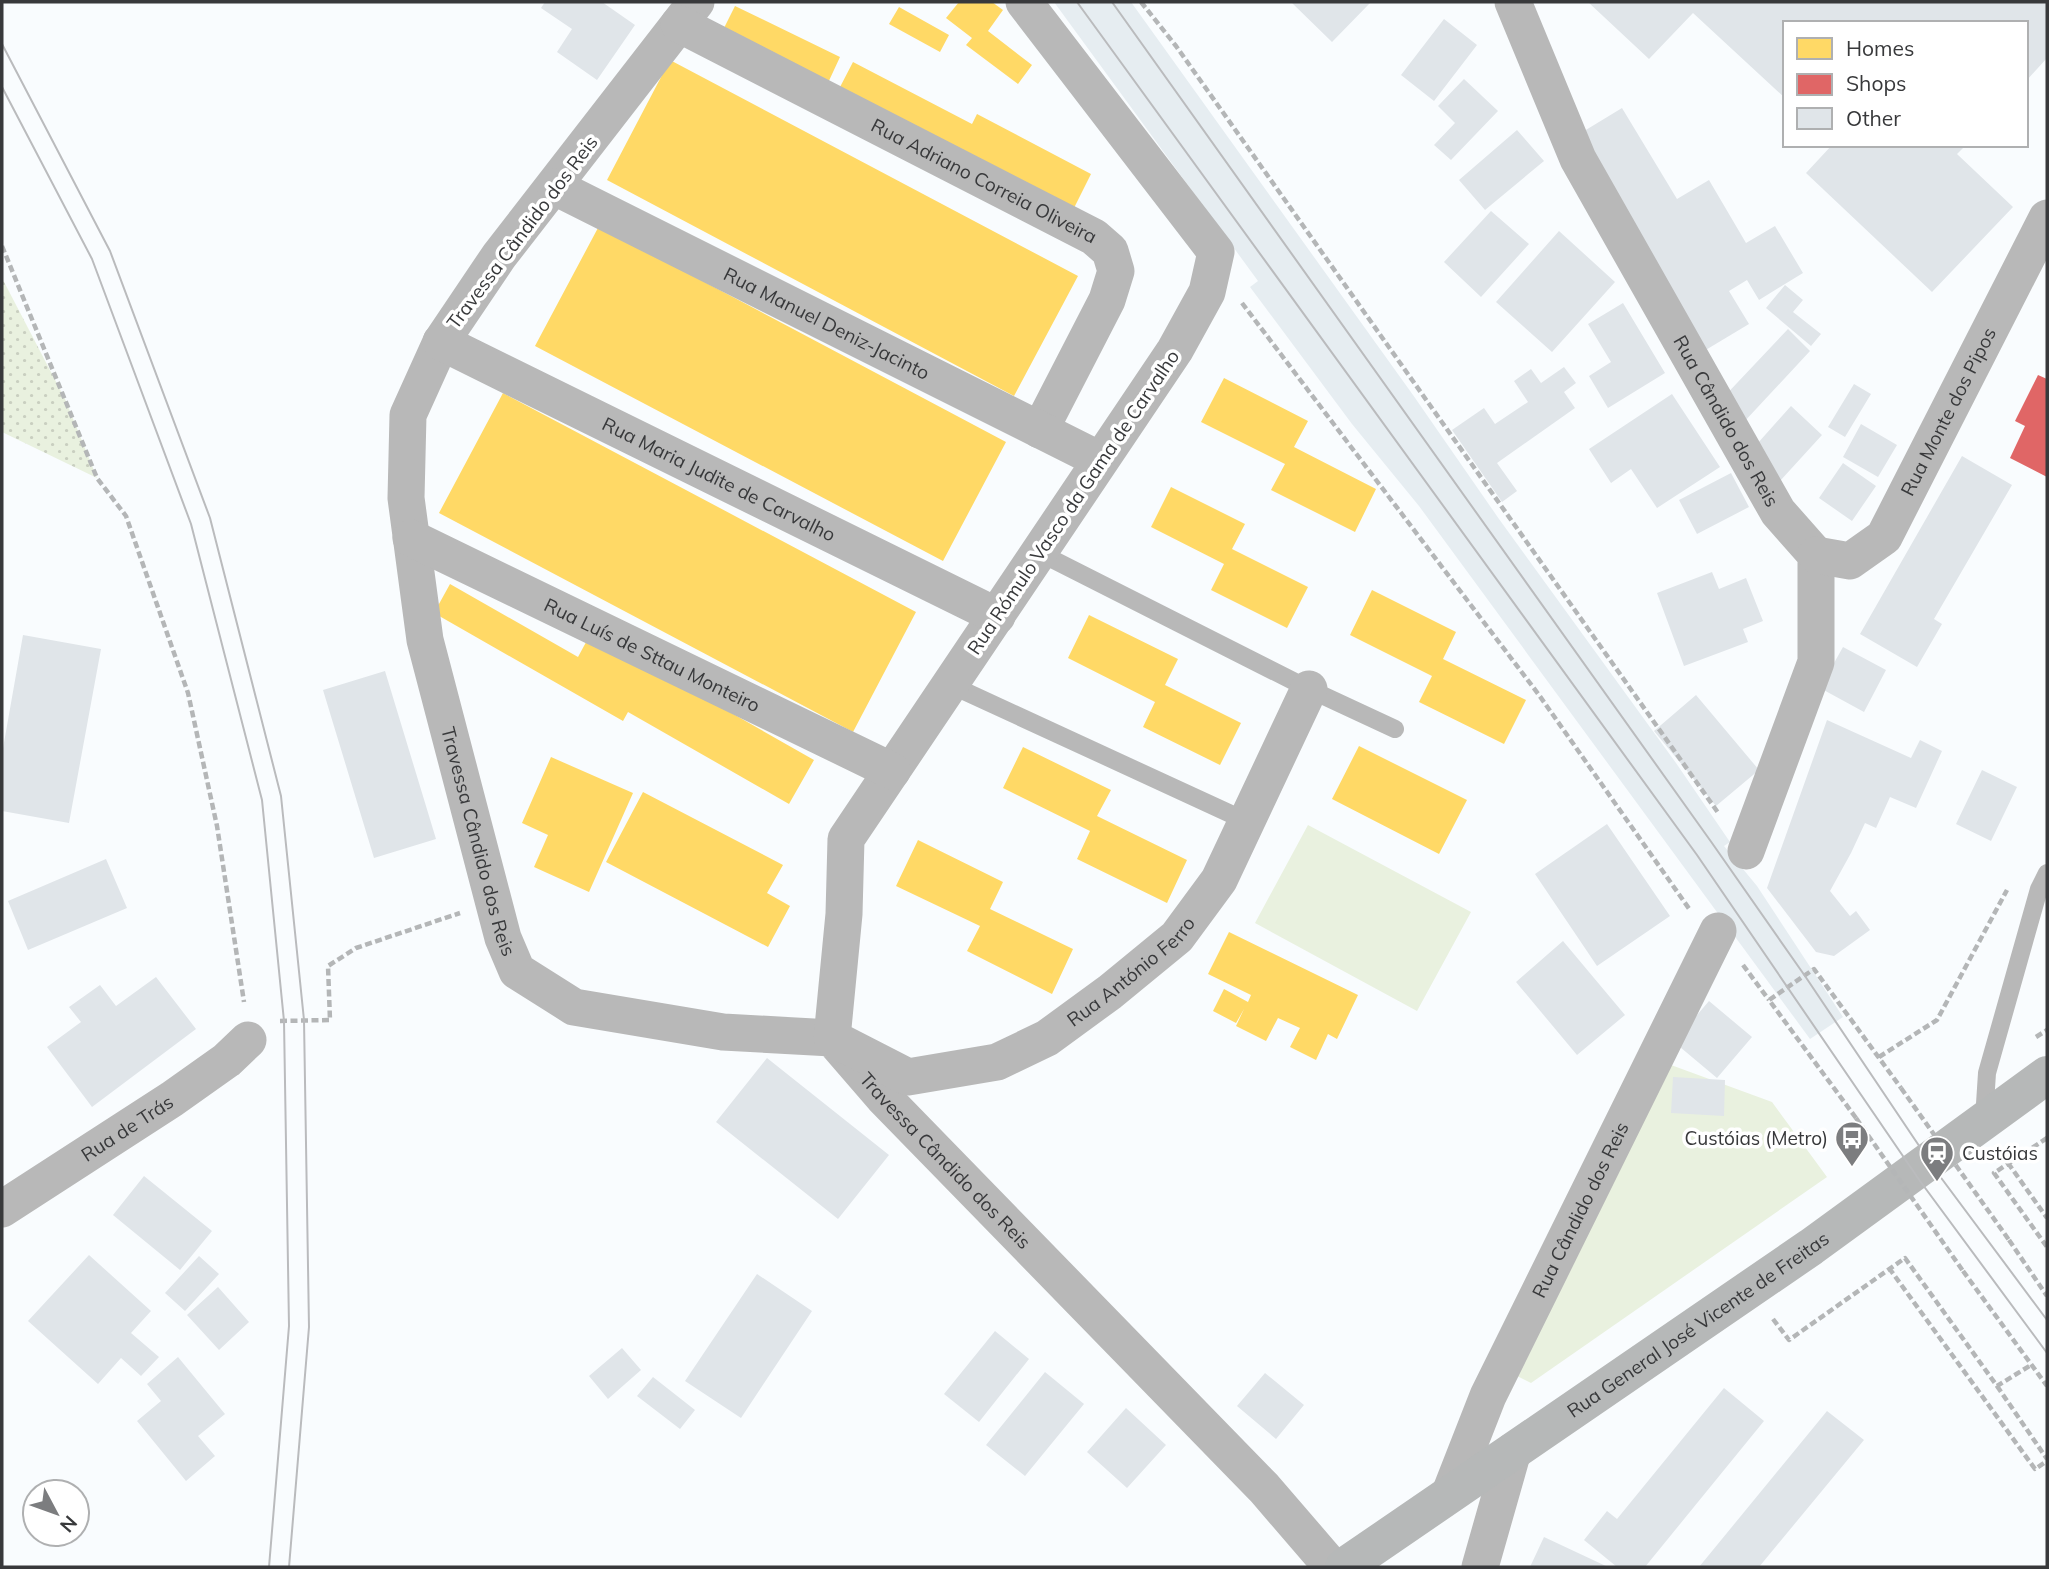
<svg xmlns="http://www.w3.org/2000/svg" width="2049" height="1569" font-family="Mulish,sans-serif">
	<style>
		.built { fill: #e6edf1 }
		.grass { fill: url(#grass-dots) }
		.garden { fill: #e9f1df }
		.homes { fill: #ffd966 }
		.shops { fill: #e06666 }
		.building { fill: #e0e5e9 }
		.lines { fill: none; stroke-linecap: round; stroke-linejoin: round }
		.path { stroke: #b4b6b7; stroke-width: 4.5; stroke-dasharray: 7 3.5; stroke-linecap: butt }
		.service { stroke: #b8b8b8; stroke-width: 18 }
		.minor { stroke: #b8b8b8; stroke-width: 37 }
		.secondary { stroke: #b6b8b8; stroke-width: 38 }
		.tram { stroke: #babbbd; stroke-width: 2 }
		.path-bridge { stroke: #b4b6b7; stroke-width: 4.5; stroke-dasharray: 7 3.5; stroke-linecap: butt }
		.labels { text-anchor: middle; stroke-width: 7; stroke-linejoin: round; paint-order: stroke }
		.street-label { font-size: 19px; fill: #38393b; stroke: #fff }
		.poi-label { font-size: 19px; fill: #38393b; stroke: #fff; text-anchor: end }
	</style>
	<defs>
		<pattern id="grass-dots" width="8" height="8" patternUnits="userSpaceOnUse" patternTransform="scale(1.75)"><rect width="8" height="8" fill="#e9f1df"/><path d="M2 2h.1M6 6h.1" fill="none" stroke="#c9cfc0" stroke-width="1.8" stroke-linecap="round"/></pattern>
	</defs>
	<rect width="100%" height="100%" fill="#f9fcfe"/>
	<path class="built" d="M1054,2h77l282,393 86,124 177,244 54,79 -6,4 33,40 86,131 -33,22 -391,-533 -67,-82 -102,-137 8,-6z"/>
	<path class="grass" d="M2,278l63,121 32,79 -95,-46z"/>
	<path class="garden" d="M1308,825l163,87 -54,99 -162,-88z
		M1671,1065l101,37 55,75 -296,206 -14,-7z"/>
	<path class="homes" d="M959,2h33l11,8 -15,21 44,34 -14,19 -52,-39 6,-7 -26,-20z
		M735,6l105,51 -13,28 -106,-51z
		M899,7l50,28 -9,17 -51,-28z
		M670,60l408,216 -64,120 -407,-216z
		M853,62l119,62 5,-10 114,60 -18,36 -234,-121z
		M599,226l407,216 -63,119 -408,-215z
		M1224,378l84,43 -14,26 82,42 -21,43 -84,-42 14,-26 -84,-42z
		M503,393l413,219 -63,120 -414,-219z
		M1171,487l74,37 -13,25 76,38 -21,41 -76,-38 13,-26 -73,-37z
		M450,584l128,73 13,-24 223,127 -25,44 -161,-92 -5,9 -189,-108z
		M1372,590l84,42 -13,27 83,41 -22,44 -85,-42 13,-26 -82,-41z
		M1089,615l89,44 -13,26 76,38 -21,42 -77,-38 12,-25 -87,-44z
		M1359,746l108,54 -28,54 -107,-55z
		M1023,747l88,43 -14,26 90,44 -20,43 -90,-44 13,-28 -87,-43z
		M551,757l82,36 -44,99 -55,-25 14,-32 -26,-12z
		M643,792l140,73 -16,28 23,13 -22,41 -162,-85z
		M918,840l85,42 -13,27 83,40 -21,45 -85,-43 13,-25 -84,-40z
		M1229,932l129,63 -21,44 -9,-5 -12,26 -26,-13 10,-19 -22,-10 -12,23 -30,-15 8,-17 -8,14 -23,-12 11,-22 24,13 3,-7 -43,-21z"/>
	<path class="shops" d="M2038,375l9,4v98l-37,-19 15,-32 -10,-5z"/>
	<path class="building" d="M545,2h57l33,23 -38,55 -40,-28 15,-23 -31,-21z
		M1291,2h80l-39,40z
		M1588,2h459v56l-21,23v-58h-241v75l-92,-85 -44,46z
		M1444,19l33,26 -43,56 -33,-26z
		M1464,79l34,32 -47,49 -17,-15 21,-22 -17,-17z
		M1622,108l55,91 32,-19 37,63 29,-17 28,47 -44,27 -12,-20 -18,11 20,33 -50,30 -128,-215z
		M1517,130l27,31 -59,49 -26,-30z
		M1832,145h134l-9,9 56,53 -81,85 -126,-119z
		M1491,211l38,33 -48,53 -37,-35z
		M1559,231l56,51 -63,70 -56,-50z
		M1785,285l18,15 -10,12 28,22 -10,12 -45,-38z
		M1623,303l42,70 -57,35 -19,-32 22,-14 -23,-38z
		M1788,329l22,22 -67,72 -23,-22z
		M1564,367l12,16 -12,9 11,16 -78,55 20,28 -15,11 -50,-72 32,-22 11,16 33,-22 -14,-21 17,-12 10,14z
		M1854,384l17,10 -26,43 -17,-10z
		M1672,394l48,73 -63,41 -26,-39 -20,14 -22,-34z
		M1791,406l31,29 -42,46 -31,-28z
		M1861,424l36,21 -19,32 -35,-20z
		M1962,456l50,29 -78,134 8,5 -25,43 -57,-33z
		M1843,463l33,23 -24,35 -33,-23z
		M1731,473l18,34 -52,27 -18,-34z
		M1712,572l7,17 27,-11 17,43 -20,8 5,13 -64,24 -27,-73z
		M23,635l78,14 -32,174 -67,-12v-57z
		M1843,647l43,23 -22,42 -44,-24z
		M385,671l51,168 -62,19 -51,-168z
		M1696,695l63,75 -43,36 -62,-75z
		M1827,720l84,38 9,-18 22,11 -26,57 -26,-11 -14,31 -11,-5 -14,30 -21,38 20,25 6,-5 14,19 -36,26 -18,-4 -49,-64z
		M1982,770l35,17 -26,54 -35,-17z
		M1607,824l63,92 -73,50 -62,-92z
		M106,859l21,49 -99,42 -20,-49z
		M1563,941l62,74 -48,40 -61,-73z
		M156,977l40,52 -104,78 -45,-60 34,-25 -12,-15 31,-22 16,21z
		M1709,1001l43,36 -35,41 -43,-36z
		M767,1058l122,97 -51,64 -122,-97z
		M1673,1077l52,3 -1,36 -53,-3z
		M144,1176l68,55 -32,39 -67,-55z
		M89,1255l62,56 -20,22 28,24 -18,19 -20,-18 -23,26 -70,-63z
		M199,1256l20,18 -34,37 -20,-18z
		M757,1274l55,37 -71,107 -56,-37z
		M218,1287l31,35 -30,28 -32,-35z
		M995,1331l34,28 -50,63 -35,-28z
		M622,1348l19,22 -33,29 -19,-23z
		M178,1357l47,57 -27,22 17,20 -29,25 -49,-60 24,-20 -14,-17z
		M1045,1372l39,32 -59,72 -39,-31z
		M1265,1373l39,32 -28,34 -39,-33z
		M653,1377l42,33 -15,19 -43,-33z
		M1724,1388l40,33 -119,146h-28l-33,-27 23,-29 10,8z
		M1126,1408l40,37 -39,43 -40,-36z
		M1827,1411l37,29 -105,127h-60z
		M1544,1537l64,30h-78z"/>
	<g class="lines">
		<path class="path" d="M1141,2l35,44 543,768
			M2,246l95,232 29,38 62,177 29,133 27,176
			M1242,303l297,392 151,215
			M1743,965l26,35
			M280,1021l50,-1 -2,-54 28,-18 104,-35
			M2036,1037l11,-7
			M1879,1057l58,-37 70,-130
			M1856,1118l-87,-118 45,-31 87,119
			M2047,1138l-53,35 53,74
			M2008,1163l39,55
			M2009,1240l38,56
			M1889,1268l146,201 12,-8
			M1963,1271l84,115
			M1773,1319l16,21 116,-82 92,128 34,-21
			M1997,1386l50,73"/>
		<path class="service" d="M1040,553l269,136 86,40
			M951,685l295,136
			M1984,1119l3,-46 52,-184 8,-16"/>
		<g class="minor">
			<path id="s1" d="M696,2l-197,254 -58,86 -33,73 -2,83 19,142 78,298 14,33 57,36 149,25 109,6 51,59 381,391 68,79"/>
			<path id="s2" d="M1024,2l192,250 -9,40 -32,58 -329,489 -2,75 -12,124 76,39 89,-15 50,-24 63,-46 67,-55 42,-57 90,-191"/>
			<path id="s3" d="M1513,2l65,157 200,353 38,43v107l-70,189"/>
			<path id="s4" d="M679,24l415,213 16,14 6,20 -9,29 -67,130"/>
			<path id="s5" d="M555,187l545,273"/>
			<path id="s6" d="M441,342l556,274"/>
			<path id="s7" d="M411,538l481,233"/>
			<path id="s8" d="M1816,555l34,6 34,-24 163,-319"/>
			<path id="s9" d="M2,1209l170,-110 55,-39 21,-20"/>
			<path id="s10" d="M1450,1493l38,-97 230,-465"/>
			<path d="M1480,1567l33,-116"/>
		</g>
		<path class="secondary" id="s11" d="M1344,1567l467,-320 236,-172"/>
		<path class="tram" d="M1077,2l620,853 223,326 127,172
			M1112,2l600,841 93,133 131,195 111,149
			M2,44l108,207 100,267 71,278 23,224 5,307 -20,240
			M2,87l90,172 99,265 71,276 22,221 5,305 -20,241"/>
		<path class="path-bridge" d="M1901,1088l108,152
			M1856,1118l107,153"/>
	</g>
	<defs>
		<g id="bus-pin" transform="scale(1.75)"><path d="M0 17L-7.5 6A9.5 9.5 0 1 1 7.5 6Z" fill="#7c7d7f" stroke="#fff"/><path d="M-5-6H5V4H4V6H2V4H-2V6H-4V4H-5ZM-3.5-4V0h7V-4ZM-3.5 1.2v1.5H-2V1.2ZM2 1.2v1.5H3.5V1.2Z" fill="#fff"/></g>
		<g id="station-pin" transform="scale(1.75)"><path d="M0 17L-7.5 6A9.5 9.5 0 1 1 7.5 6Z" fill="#7c7d7f" stroke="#fff"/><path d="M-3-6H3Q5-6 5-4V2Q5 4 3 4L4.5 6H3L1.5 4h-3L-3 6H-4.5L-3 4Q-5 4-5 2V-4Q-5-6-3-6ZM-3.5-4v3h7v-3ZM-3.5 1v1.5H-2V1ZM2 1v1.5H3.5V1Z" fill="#fff"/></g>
	</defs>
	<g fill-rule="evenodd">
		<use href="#bus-pin" x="1852" y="1138"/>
		<use href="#station-pin" x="1937" y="1153"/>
	</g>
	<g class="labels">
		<g class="street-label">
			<text dy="7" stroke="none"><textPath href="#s4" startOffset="343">Rua Adriano Correia Oliveira</textPath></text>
			<text transform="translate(522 232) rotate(-53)" y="7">Travessa Cândido dos Reis</text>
			<text dy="7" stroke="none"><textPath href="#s5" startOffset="304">Rua Manuel Deniz-Jacinto</textPath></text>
			<text dy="7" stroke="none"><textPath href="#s8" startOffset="217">Rua Monte dos Pipos</textPath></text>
			<text dy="7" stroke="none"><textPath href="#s3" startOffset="471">Rua Cândido dos Reis</textPath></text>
			<text dy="7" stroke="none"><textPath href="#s6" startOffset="310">Rua Maria Judite de Carvalho</textPath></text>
			<text transform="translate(1073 502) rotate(-56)" y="7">Rua Rómulo Vasco da Gama de Carvalho</text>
			<text dy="7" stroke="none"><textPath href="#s7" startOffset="268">Rua Luís de Sttau Monteiro</textPath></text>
			<text dy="7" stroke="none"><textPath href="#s1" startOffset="940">Travessa Cândido dos Reis</textPath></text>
			<text dy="7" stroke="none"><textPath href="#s2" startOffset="1550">Rua António Ferro</textPath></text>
			<text dy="7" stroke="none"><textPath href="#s9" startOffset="149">Rua de Trás</textPath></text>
			<text dy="7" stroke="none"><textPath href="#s1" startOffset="1570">Travessa Cândido dos Reis</textPath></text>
			<text dy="7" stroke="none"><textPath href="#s10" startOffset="312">Rua Cândido dos Reis</textPath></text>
			<text dy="7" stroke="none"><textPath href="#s11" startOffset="429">Rua General José Vicente de Freitas</textPath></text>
		</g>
		<g class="poi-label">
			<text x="1828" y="1145">Custóias (Metro)</text>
			<text x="1962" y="1160" text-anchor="start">Custóias</text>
		</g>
	</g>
	<rect width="2049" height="1569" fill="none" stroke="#38393b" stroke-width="7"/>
	<rect x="1783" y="21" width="245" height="126" fill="#ffffff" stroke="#afb0b1" stroke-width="2"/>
	<rect x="1797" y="38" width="35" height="21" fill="#ffd966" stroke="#afb0b1" stroke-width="2"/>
	<text x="1846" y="56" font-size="21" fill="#38393b">Homes</text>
	<rect x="1797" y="74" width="35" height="21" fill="#e06666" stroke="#afb0b1" stroke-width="2"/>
	<text x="1846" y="91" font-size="21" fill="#38393b">Shops</text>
	<rect x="1797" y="108" width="35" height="21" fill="#e0e5e9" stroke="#afb0b1" stroke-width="2"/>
	<text x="1846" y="126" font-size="21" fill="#38393b">Other</text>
	<g transform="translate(56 1513) rotate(131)"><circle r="33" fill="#ffffff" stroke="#afb0b1" stroke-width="2"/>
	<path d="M0-5L12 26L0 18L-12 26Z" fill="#7c7d7f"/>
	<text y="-10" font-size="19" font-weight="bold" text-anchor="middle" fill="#38393b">N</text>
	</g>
</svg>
